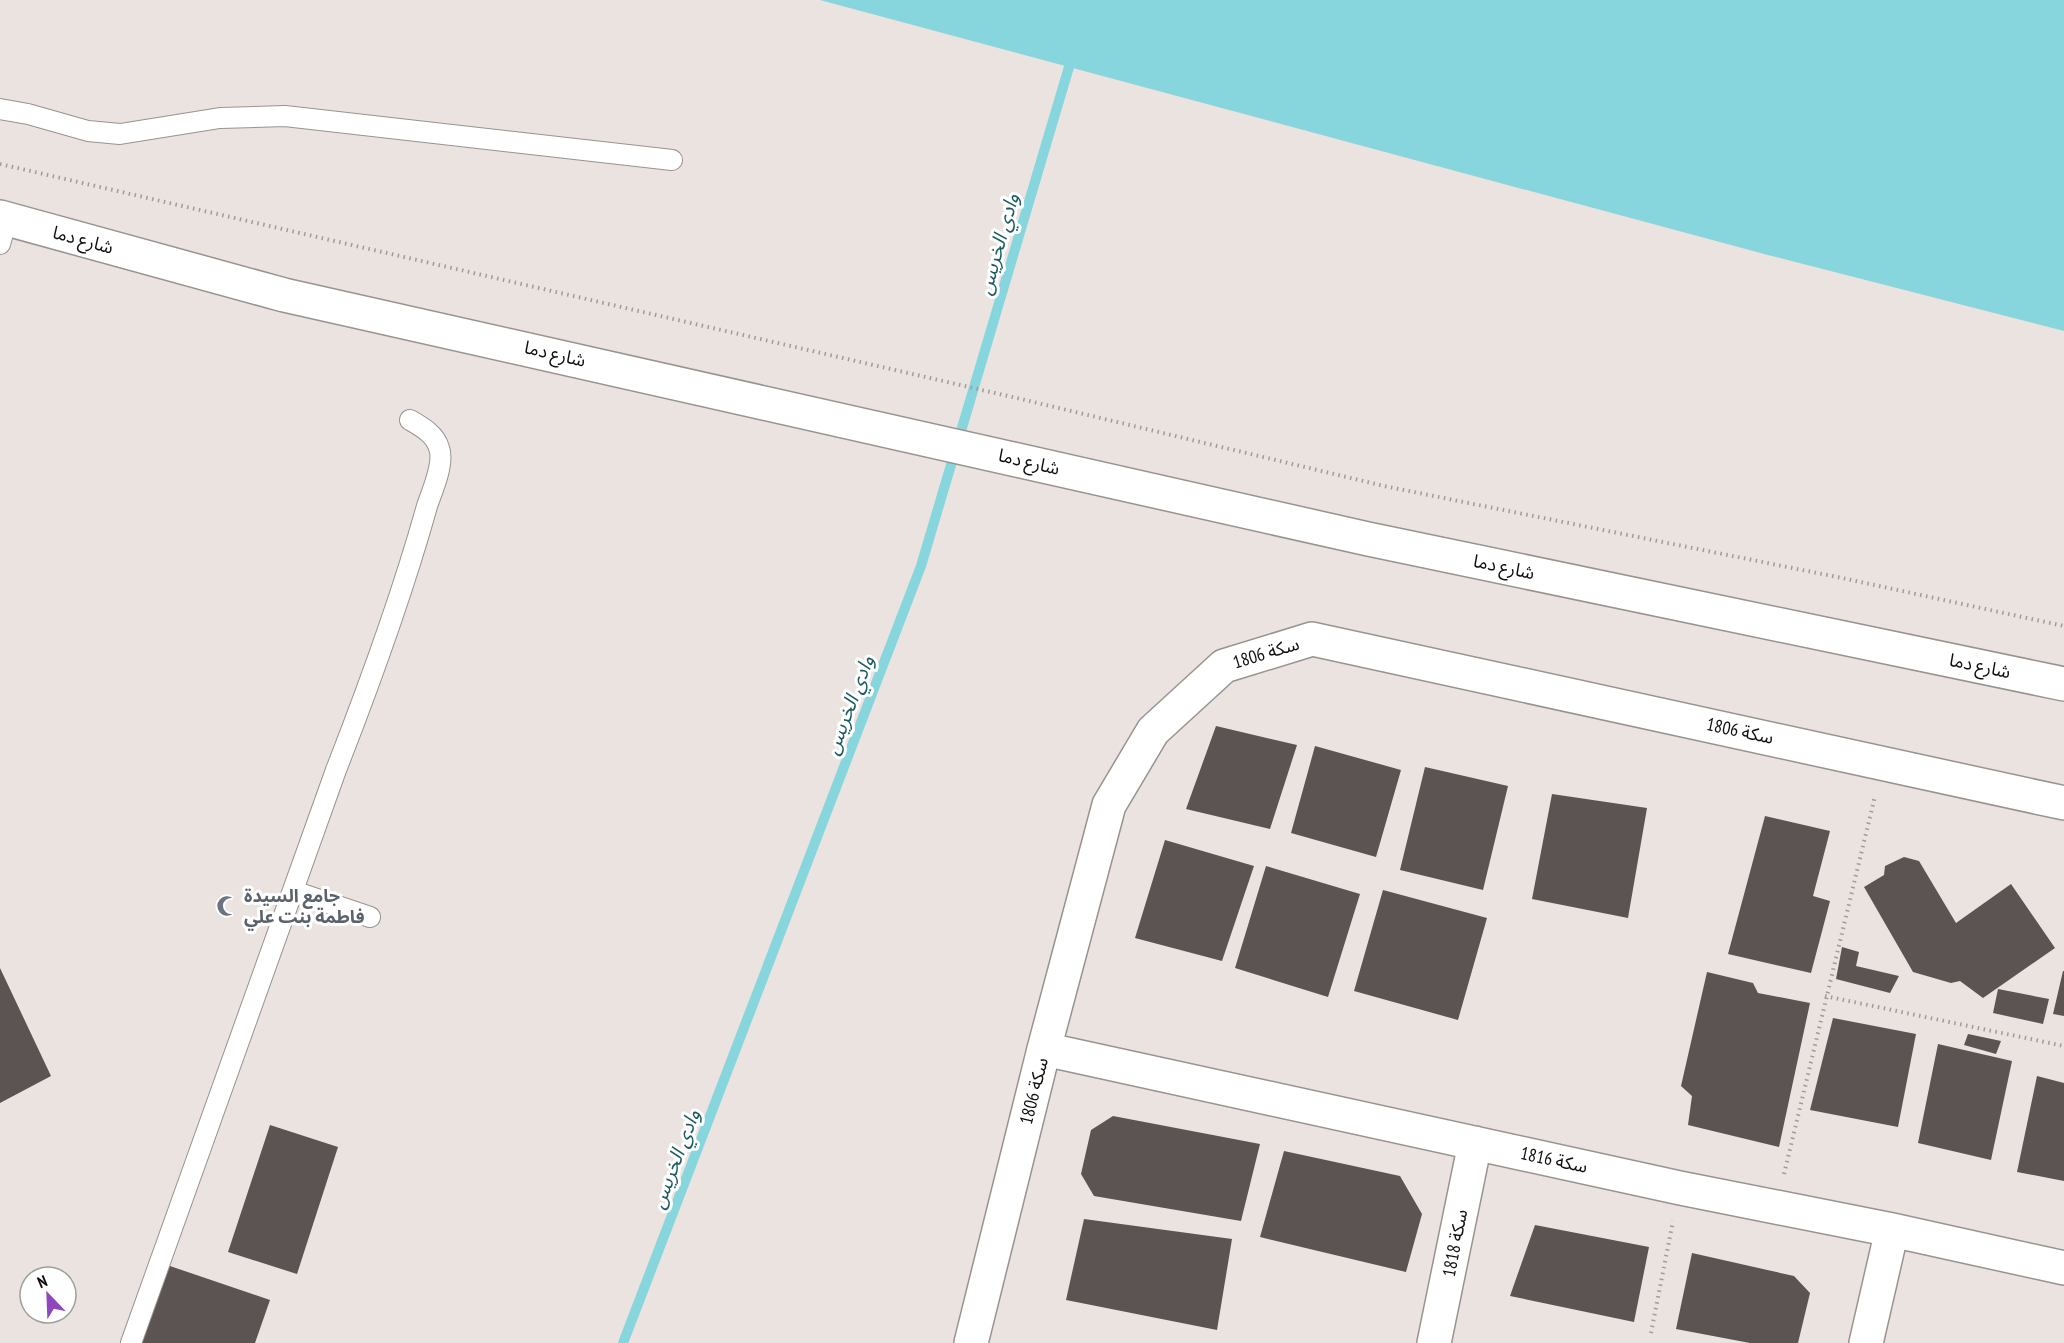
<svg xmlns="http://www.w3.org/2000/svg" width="2064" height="1343" font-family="'PT Sans Narrow','Noto Sans Arabic',sans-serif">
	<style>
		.water { fill: #87d5dd }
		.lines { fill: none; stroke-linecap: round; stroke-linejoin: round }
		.stream { stroke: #87d5dd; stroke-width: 10 }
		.building { fill: #5b5453 }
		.lane-casing { stroke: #99938f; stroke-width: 22 }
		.street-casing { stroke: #99938f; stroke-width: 36 }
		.secondary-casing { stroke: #99938f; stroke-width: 36 }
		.path { stroke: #a19c99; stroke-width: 4; stroke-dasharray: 1.5 4.5; stroke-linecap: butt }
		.lane { stroke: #fff; stroke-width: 20 }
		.street { stroke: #fff; stroke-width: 33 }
		.secondary { stroke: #fff; stroke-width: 33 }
		.labels { text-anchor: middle; stroke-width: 6; stroke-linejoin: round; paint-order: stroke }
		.street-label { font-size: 18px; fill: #100e0c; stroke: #fff }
		.worship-label { font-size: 18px; font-weight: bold; fill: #5b616d; stroke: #fff; text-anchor: start }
		.water-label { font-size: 20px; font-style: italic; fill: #1a5c62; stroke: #fff }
	</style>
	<rect width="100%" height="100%" fill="#eae3df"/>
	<path class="water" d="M820,0h1244v331l-296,-76z"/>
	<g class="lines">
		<path class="stream" d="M623,1343l298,-777 148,-499"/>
	</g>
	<path class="building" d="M1216,726l81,19 -27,84 -84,-20z
		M1315,746l86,24 -25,87 -85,-24z
		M1425,767l83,19 -25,104 -83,-20z
		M1552,794l95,14 -19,110 -96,-19z
		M1765,816l65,15 -17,65 17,5 -19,72 -83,-19z
		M1165,840l89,26 -32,95 -87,-23z
		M1904,857l15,4 37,62 55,-39 44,64 -72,50 -23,-17 -9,2 -38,-11 -49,-85 20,-12 1,-9z
		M1266,866l94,28 -32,103 -93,-29z
		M1383,890l104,28 -29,102 -104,-29z
		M1842,947l17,5 -3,14 43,10 -9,17 -54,-14z
		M0,968l51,108 -51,27z
		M2063,971h1v45l-11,-2z
		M1707,972l46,11 5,10 52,10 -31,144 -91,-22 4,-29 -11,-10z
		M1998,989l51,10 -6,25 -50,-11z
		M1833,1018l83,16 -18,93 -88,-17z
		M1968,1034l33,7 -5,13 -32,-9z
		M1938,1044l74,17 -21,99 -73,-17z
		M2037,1076l27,7v98l-47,-9z
		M1113,1116l147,28 -19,77 -147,-25 -13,-22 10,-44z
		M270,1125l68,22 -41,127 -69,-22z
		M1284,1151l116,25 22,38 -16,58 -146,-35z
		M1084,1219l148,20 -15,91 -151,-30z
		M1535,1225l114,22 -15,75 -124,-26z
		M1692,1253l102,23 16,17 -12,50h-48l-74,-14z
		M167,1265l103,35 -15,43h-116z"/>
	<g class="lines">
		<g class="lane-casing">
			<path id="lane" d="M0,109l28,5 60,17 32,3 100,-16 65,-2 387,44
				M0,244l7,-25
				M293,891l77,26
				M131,1343l205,-573c34,-87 66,-174 91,-264 5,-15 18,-43 12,-58 -4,-14 -17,-21 -29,-28"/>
		</g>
		<g class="street-casing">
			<path id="street" d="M1044,1049l636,139 212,42 172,38
				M971,1343l73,-294 65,-244 44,-74 71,-65 88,-27 752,164
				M1434,1343l41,-200
				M1866,1343l26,-113"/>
		</g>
		<g class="secondary-casing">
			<path id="secondary" d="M0,217l284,78 1084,244 696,145"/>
		</g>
		<path class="path" d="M0,164l1021,235 363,87 458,92 222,48
			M1825,996l239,50
			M1784,1174l91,-378
			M1651,1333l22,-112"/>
		<use href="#lane" class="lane"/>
		<use href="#street" class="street"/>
		<use href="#secondary" class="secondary"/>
	</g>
	<defs>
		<g id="mosque-bare" transform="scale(1.62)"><path d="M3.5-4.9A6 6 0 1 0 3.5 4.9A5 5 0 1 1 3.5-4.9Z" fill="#6b7280" stroke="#fff" stroke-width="2.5" paint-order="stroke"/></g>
	</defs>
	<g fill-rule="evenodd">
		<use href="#mosque-bare" x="227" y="906"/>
	</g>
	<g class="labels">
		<g class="street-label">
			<text transform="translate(83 240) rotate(15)" y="6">شارع دما</text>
			<text transform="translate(555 354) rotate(13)" y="6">شارع دما</text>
			<text transform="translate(1029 462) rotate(13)" y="6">شارع دما</text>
			<text transform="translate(1504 567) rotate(12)" y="6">شارع دما</text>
			<text transform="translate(1266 653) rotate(-17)" y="6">سكة 1806</text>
			<text transform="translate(1980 666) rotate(12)" y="6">شارع دما</text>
			<text transform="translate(1740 731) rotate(12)" y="6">سكة 1806</text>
			<text transform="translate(1034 1091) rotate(-76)" y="6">سكة 1806</text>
			<text transform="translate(1554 1160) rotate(12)" y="6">سكة 1816</text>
			<text transform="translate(1455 1243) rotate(-79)" y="6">سكة 1818</text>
		</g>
		<g class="worship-label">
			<text x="244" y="902">جامع السيدة<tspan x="244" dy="21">فاطمة بنت علي</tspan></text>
		</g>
		<g class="water-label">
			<text transform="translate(998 244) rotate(-74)" y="7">وادي الخريس</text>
			<text transform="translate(849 705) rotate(-69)" y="7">وادي الخريس</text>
			<text transform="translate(675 1159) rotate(-69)" y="7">وادي الخريس</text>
		</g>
	</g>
	<g transform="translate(48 1295) rotate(337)"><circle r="28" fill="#ffffff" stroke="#9f9f9e" stroke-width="1.5"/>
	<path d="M0-4.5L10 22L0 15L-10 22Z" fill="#8f48bb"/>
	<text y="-9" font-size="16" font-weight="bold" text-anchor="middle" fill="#100e0c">N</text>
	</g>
</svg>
